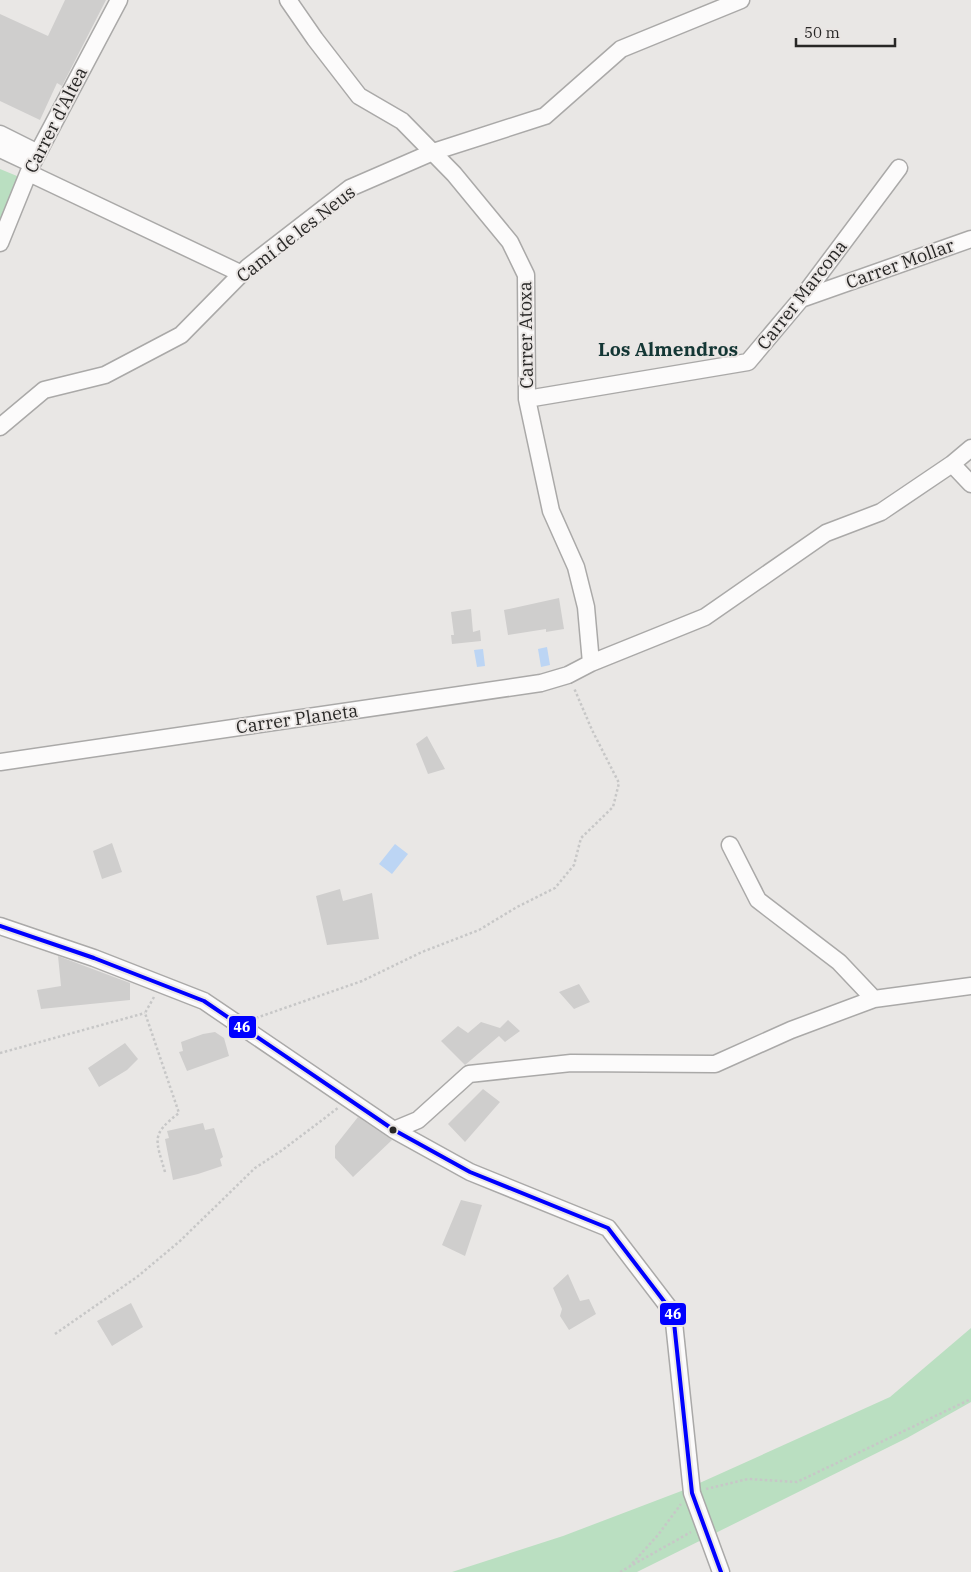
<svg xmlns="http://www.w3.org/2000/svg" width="971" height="1572" font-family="'IBM Plex Serif',serif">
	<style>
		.green { fill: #badfc1 }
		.water { fill: #bcd5f4 }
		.building { fill: #cfcecd }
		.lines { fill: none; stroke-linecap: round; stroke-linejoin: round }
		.street-casing { stroke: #aaa9a8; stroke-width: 19 }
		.path { stroke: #c7c7c7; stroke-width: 2.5; stroke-dasharray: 2.5 2.5; stroke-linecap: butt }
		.street { stroke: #fcfbfb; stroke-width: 16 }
		.bus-1-casing { stroke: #eae6e4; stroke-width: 8 }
		.bus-1 { stroke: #00f; stroke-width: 4 }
		.bus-dot { fill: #282726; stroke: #eae6e4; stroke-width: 2 }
		.labels { text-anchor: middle; stroke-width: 4; stroke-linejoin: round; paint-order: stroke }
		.street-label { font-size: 18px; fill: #282726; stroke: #eae6e4 }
		.neighbourhood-label { font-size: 19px; font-weight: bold; fill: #143735; stroke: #eae6e4 }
		.line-badge { stroke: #eae6e4; stroke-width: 2 }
		.badge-label { font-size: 14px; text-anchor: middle; font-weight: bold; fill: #fff }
	</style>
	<rect width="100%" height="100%" fill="#e9e7e5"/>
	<path class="green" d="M0,169l17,7h4l-21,67z
		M971,1328v74l-64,36 -270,134h-185l111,-36 121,-46 206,-93z"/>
	<path class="water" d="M547,647l3,18 -9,2 -3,-18z
		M483,649l2,17 -8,1 -3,-17z
		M395,844l13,10 -16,20 -13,-10z"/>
	<path class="building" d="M65,0h41l-44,86 -5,-3 -17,37 -40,-19v-87l48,22z
		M559,598l5,31 -18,3v-3l-38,6 -4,-25z
		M471,609l2,23 7,-2 1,11 -29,3 -1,-9h3l-3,-23z
		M427,736l18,33 -17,5 -12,-30z
		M112,843l10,29 -20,7 -9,-28z
		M340,889l3,12 29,-8 7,46 -52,6 -11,-49z
		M58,956l72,27v17l-89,9 -4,-19 24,-4z
		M579,984l11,18 -16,7 -15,-17z
		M508,1020l12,11 -15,11 -6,-6 -34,29 -24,-24 17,-15 10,7 13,-11 19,6z
		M215,1032l9,6 5,18 -42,15 -8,-19 4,-1 -2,-9 22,-8z
		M125,1043l13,16 -11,11 -28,17 -11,-19z
		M483,1089l17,13 -35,40 -17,-18z
		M358,1117l34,23 -39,37 -18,-19v-12z
		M203,1123l2,7 9,-2 9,29 -3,2 2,7 -24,8 -25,6 -8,-41 4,-1 -2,-7z
		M461,1200l21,5 -17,51 -23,-11z
		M568,1274l12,27 9,-2 7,15 -27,16 -9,-14 2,-7 -9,-21z
		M131,1303l12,24 -31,19 -15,-25z"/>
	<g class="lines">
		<g class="street-casing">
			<path id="street" d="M288,0l27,39 44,57 43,25 52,53 56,68 16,33 1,124 24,112 25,56 10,40 5,56
				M0,134l38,19
				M0,149l32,15
				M29,173l213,101
				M0,243l32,-79 87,-164
				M801,299l170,-60
				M527,399l221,-37 53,-63 98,-131
				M0,427l44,-37 61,-15 76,-40 67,-68 102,-79 83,-36 112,-36 76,-67 120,-49
				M952,464l19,-16
				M0,762l541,-79 27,-8 23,-12 114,-46 121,-84 55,-21 71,-48 19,20
				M730,845l28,55 81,62 35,37
				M0,926l94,32 110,43 190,129 76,42 138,56 65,85 19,180 29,79
				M394,1130l24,-10 51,-46 102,-11 144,1 76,-34 83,-31 97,-13"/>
		</g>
		<path class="path" d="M154,997l-9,16 34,100c-29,22 -23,27 -14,59
			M256,1018l106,-37 60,-29 57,-22 38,-23 38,-19 19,-23 7,-27 32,-31 6,-24 -27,-53 -18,-42
			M0,1053l145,-40
			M55,1334l82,-57 43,-36 75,-73 26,-17 57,-43
			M706,1489l42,-10 49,3 174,-83
			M629,1567l29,-32 23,-31
			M620,1572l71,-40"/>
		<use href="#street" class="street"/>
		<g class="bus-1-casing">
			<path id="bus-1" d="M0,926l94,32 110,43 190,129 76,42 138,56 65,85 19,180 29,79"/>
		</g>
		<use href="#bus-1" class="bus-1"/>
	</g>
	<circle class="bus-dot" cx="393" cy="1130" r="4.5"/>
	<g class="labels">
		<g class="street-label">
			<text transform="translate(56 120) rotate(-63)" y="6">Carrer d'Altea</text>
			<text transform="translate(296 234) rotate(-38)" y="6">Camí de les Neus</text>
			<text transform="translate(900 264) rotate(-20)" y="6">Carrer Mollar</text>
			<text transform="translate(802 295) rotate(-52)" y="6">Carrer Marcona</text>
			<text transform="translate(526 335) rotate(-91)" y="6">Carrer Atoxa</text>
			<text transform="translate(297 719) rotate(-8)" y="6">Carrer Planeta</text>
		</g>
		<g class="neighbourhood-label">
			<text x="668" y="356">Los Almendros</text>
		</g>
	</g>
	<g class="line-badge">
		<rect x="228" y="1015" width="29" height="24" rx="5" fill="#00f"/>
		<rect x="659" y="1302" width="28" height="24" rx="5" fill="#00f"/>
	</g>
	<g class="badge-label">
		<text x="242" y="1032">46</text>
		<text x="673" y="1319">46</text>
	</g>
	<path d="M796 38v8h99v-8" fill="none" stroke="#282726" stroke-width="2.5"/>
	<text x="804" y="38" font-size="15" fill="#282726" stroke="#eae6e4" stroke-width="4" paint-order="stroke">50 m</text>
</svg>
